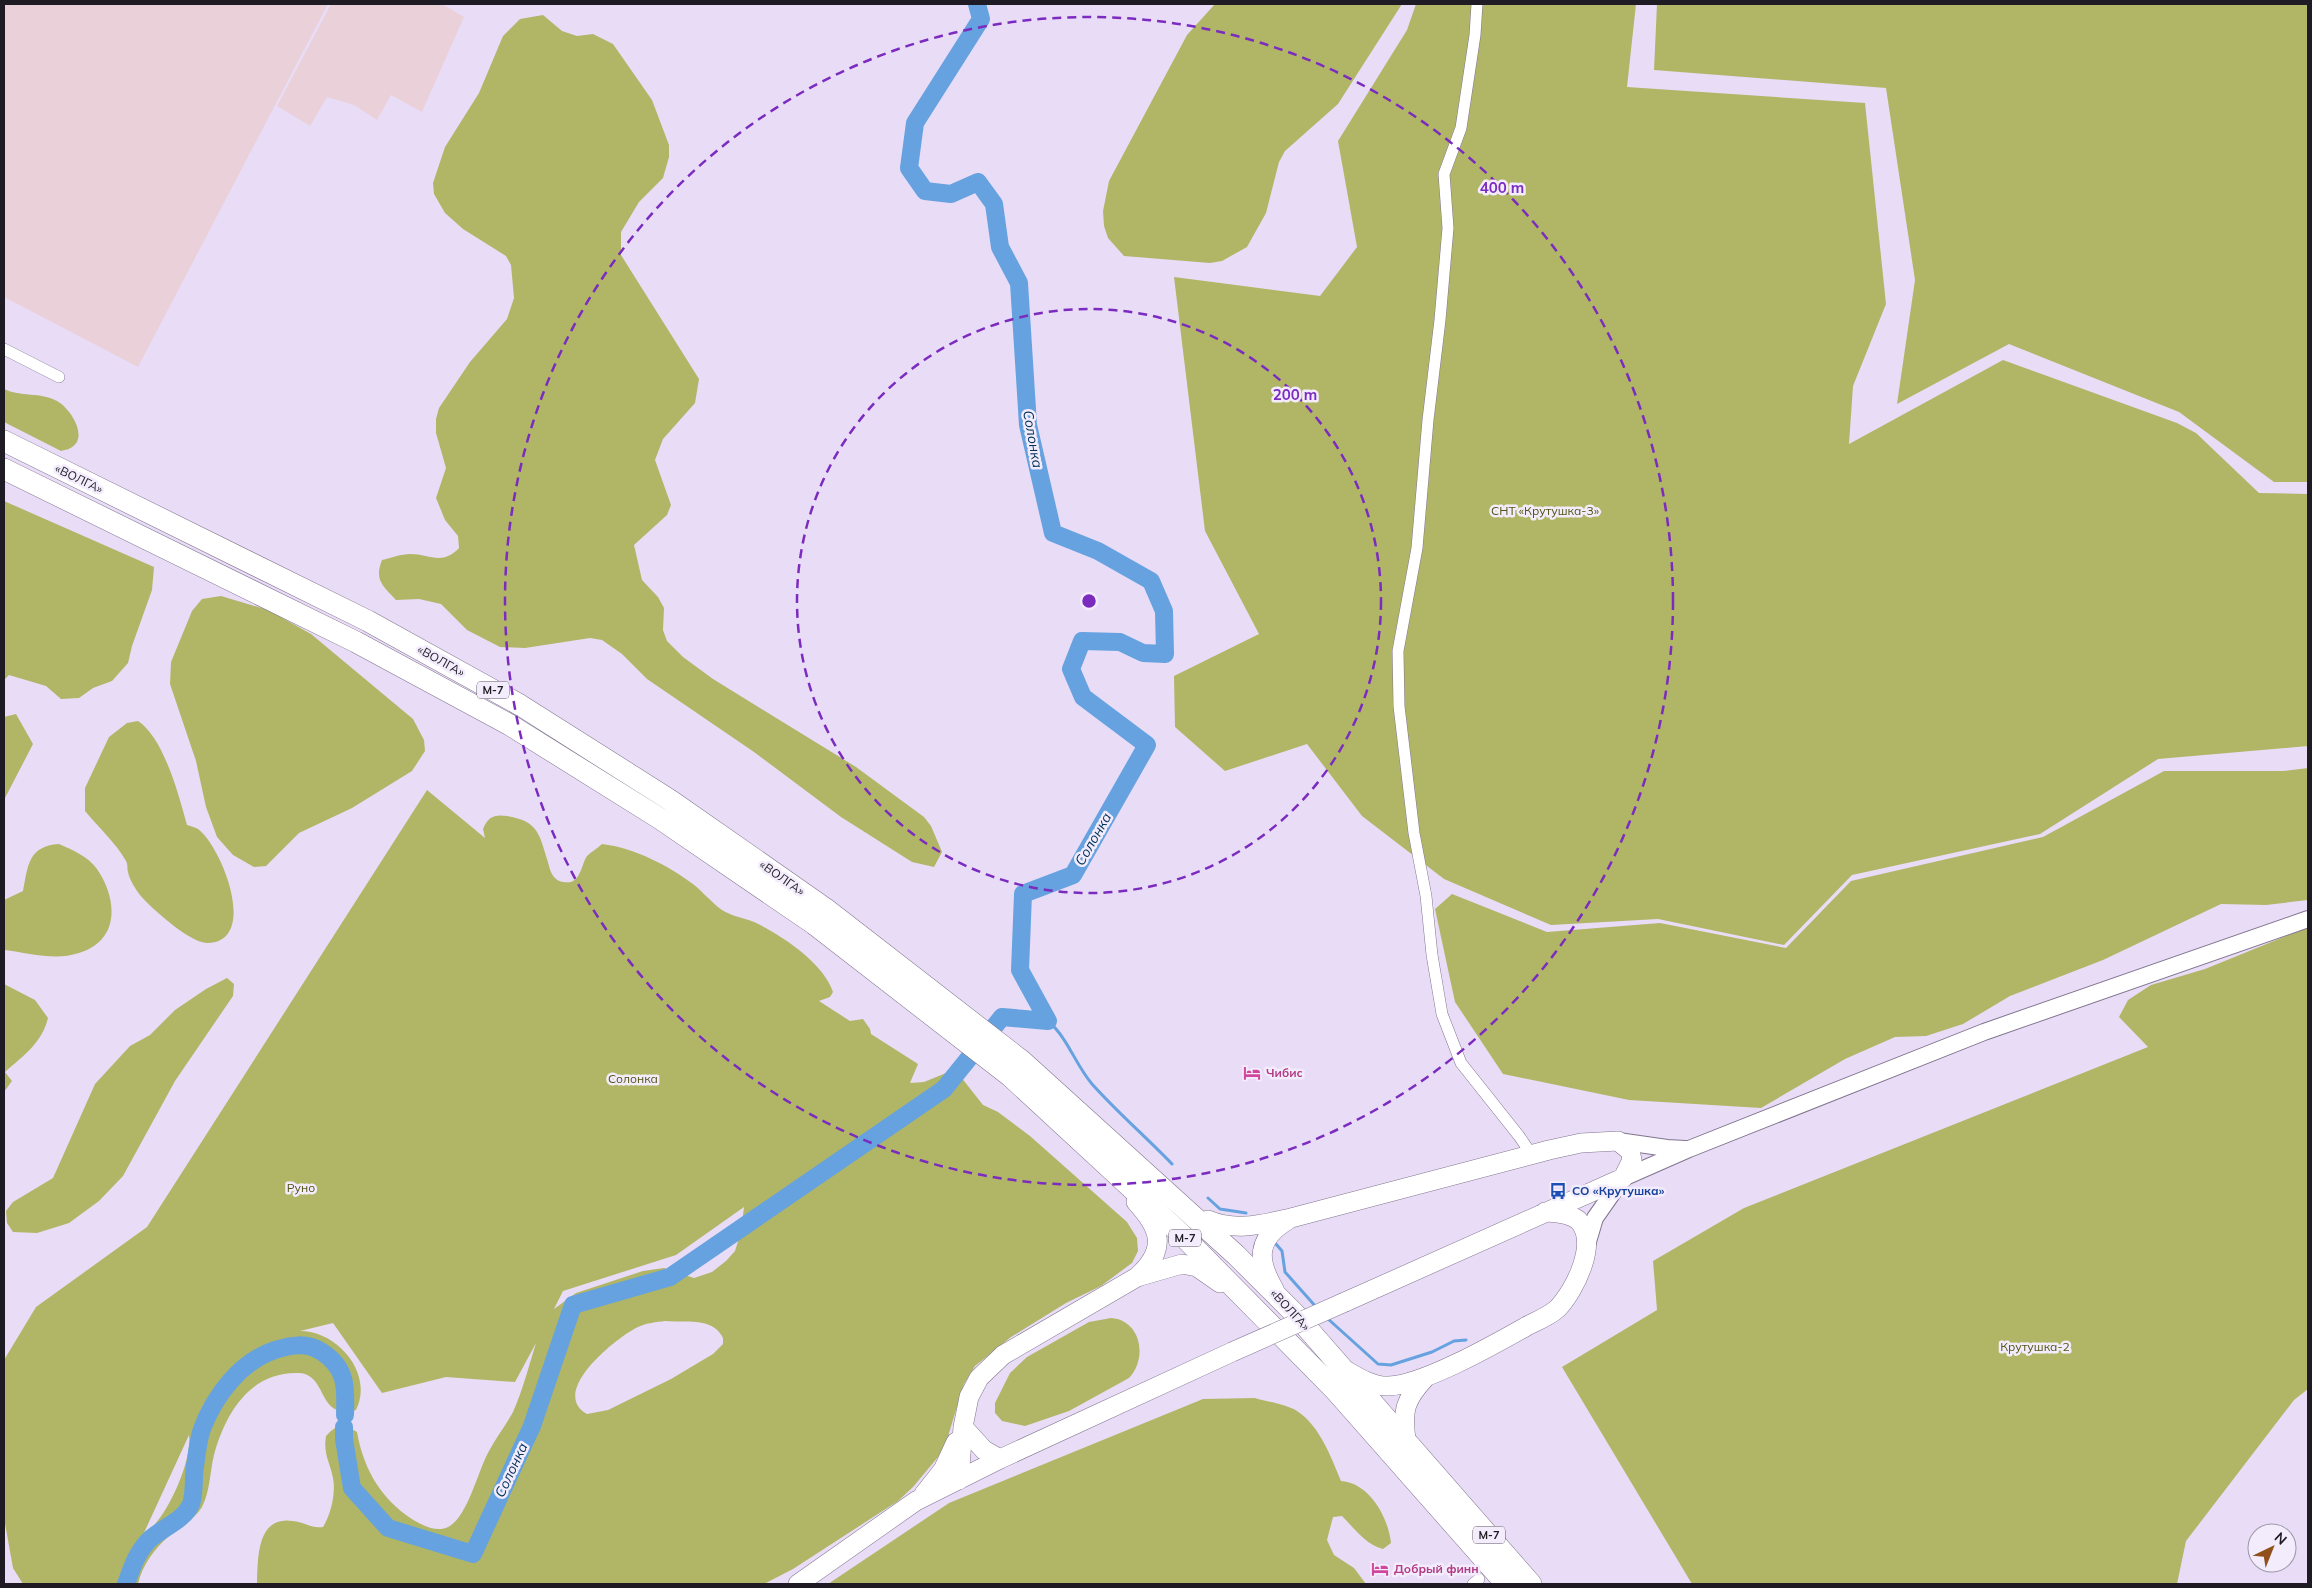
<svg xmlns="http://www.w3.org/2000/svg" width="2312" height="1588" font-family="Mulish,sans-serif">
	<style>
		.industrial { fill: #ead1d9 }
		.green { fill: #b1b667; fill-rule: evenodd }
		.lines { fill: none; stroke-linecap: round; stroke-linejoin: round }
		.stream { stroke: #65a2df; stroke-width: 3 }
		.river { stroke: #65a2df; stroke-width: 18 }
		.street-casing { stroke: #81758e; stroke-width: 12 }
		.secondary-casing { stroke: #81758e; stroke-width: 18 }
		.primary-casing { stroke: #81758e; stroke-width: 20 }
		.highway-casing { stroke: #81758e; stroke-width: 22 }
		.street { stroke: #fff; stroke-width: 11 }
		.secondary { stroke: #fff; stroke-width: 16 }
		.primary { stroke: #fff; stroke-width: 19 }
		.highway { stroke: #fff; stroke-width: 21 }
		.primary-bridge-casing { stroke: #81758e; stroke-width: 20; stroke-linecap: butt }
		.primary-bridge { stroke: #fff; stroke-width: 19 }
		.ring { fill: none; stroke: #7b2cbf; stroke-width: 2.5; stroke-dasharray: 9 6 }
		.labels { text-anchor: middle; stroke-width: 5; stroke-linejoin: round; paint-order: stroke }
		.shield { fill: #f3ecfc; stroke: #5f5a65; stroke-width: 1 }
		.shield-label { font-size: 11px; font-weight: bold; fill: #1f1b24 }
		.street-label { font-size: 12px; fill: #1f1b24; stroke: #f3ecfc }
		.park-label { font-size: 12px; fill: #525413; stroke: #f3ecfc }
		.hotel-label { font-size: 12px; font-weight: bold; fill: #b23c85; stroke: #f3ecfc; text-anchor: start }
		.transit-label { font-size: 12px; font-weight: bold; fill: #164399; stroke: #f3ecfc; text-anchor: start }
		.water-label { font-size: 14px; font-style: italic; fill: #023259; stroke: #f3ecfc }
		.centre { fill: #7b2cbf; stroke: #f3ecfc; stroke-width: 2.5 }
		.ring-label { font-size: 15px; text-anchor: middle; font-weight: bold; fill: #7b2cbf; stroke: #f3ecfc; stroke-width: 5; stroke-linejoin: round; paint-order: stroke }
	</style>
	<rect width="100%" height="100%" fill="#e9dcf7"/>
	<path class="industrial" d="M4,4h324l-190,363 -134,-70z
		M331,4h111l22,13 -42,95 -31,-17 -14,25 -23,-15 -27,-8 -17,29 -33,-20z"/>
	<path class="green" d="M1215,4h187l-64,100 -53,47 -6,11 -13,51 -19,34 -25,14 -12,2 -86,-7 -16,-18 -4,-12 -1,-15 6,-30 78,-146z
		M1416,4h220l-9,83 238,16 21,201 -33,82 -4,58 154,-84 174,63 19,10 63,60 49,1v252l-150,13 -118,75 -188,41 -68,70 -126,-26 -107,6 -107,-46 -82,-63 -55,-72 -82,27 -50,-44 -1,-51 85,-42 -54,-103 -31,-254 146,19 37,-49 -19,-106 69,-111z
		M1657,4h651v478h-34l-95,-70 -170,-68 -112,60 18,-124 -29,-192 -232,-18z
		M543,15l19,16 15,5 16,-2 20,10 39,56 17,45v12l-6,21 -24,24 -18,30v23l78,124 -4,24 -32,36 -8,21 16,45 -4,10 -33,30 8,35 16,17 6,11 -1,22 4,11 16,16 30,22 143,88 68,50 7,9 11,26 -8,15 -22,-5 -71,-45 -87,-65 -107,-73 -25,-25 -20,-14 -12,-2 -65,10 -25,-1 -33,-17 -26,-26 -22,-5 -23,1c-13,-14 -22,-20 -14,-40 9,-2 19,-6 28,-6 20,0 32,12 49,-6l-1,-12 -13,-16 -9,-22 10,-30 -10,-35v-14l3,-11 31,-46 37,-43 7,-21 -3,-33 -5,-9 -43,-27 -18,-16 -11,-19 -1,-11 12,-36 34,-54 24,-57 17,-17z
		M4,389c16,8 37,3 53,12 12,6 32,35 15,46 -2,2 -7,3 -11,4l-57,-29z
		M4,501l150,66 -2,23 -20,56 -4,17 -16,18 -19,7 -14,10 -18,1 -15,-13 -37,-11 -5,5z
		M221,596l47,14 43,24 102,85 11,21 1,11 -13,20 -60,37 -53,25 -33,33 -12,1 -21,-12 -16,-18 -11,-30 -10,-46 -26,-77 1,-22 21,-51 10,-12z
		M16,714l17,30 -29,56v-83z
		M138,721c26,17 41,75 49,104 3,1 8,2 11,4 24,18 61,112 10,114 -17,1 -57,-35 -68,-48 -4,-5 -11,-16 -12,-23 -1,-4 0,-8 -2,-11 -10,-18 -28,-34 -41,-50v-23l24,-51 18,-14z
		M2308,768v132l-42,5 -45,-1 -118,56 -93,36 -47,28 -37,12 -31,1 -50,22 -84,49 -132,-8 -126,-26 -48,-72 -20,-93 17,-15 95,38 113,-9 126,25 65,-67 192,-44 121,-66h119z
		M427,790l58,48 -2,-9c5,-12 11,-15 24,-13 30,5 32,16 40,43 2,6 3,13 7,18 4,5 12,6 17,5 10,-3 11,-19 16,-26 4,-4 11,-8 15,-12 33,4 65,21 91,40 10,8 18,18 29,26 9,6 22,8 32,12 26,12 70,41 79,70l-3,5 -11,4 31,20 13,-2 7,10 1,5 47,30 -8,19 14,-1 27,-11 6,1 26,33 15,7 32,24 97,86 10,16 1,13 -6,12 -31,23 -35,17 -55,34 -36,29 -11,18 -19,62 -7,11 -25,30 -15,14 -105,68 -29,15h-507c1,-24 -1,-69 36,-63 11,1 19,8 30,6 8,-12 13,-35 10,-49 -3,-16 -10,-24 -7,-42 11,-12 17,-13 31,-4 6,34 21,62 49,83 10,7 29,19 42,12 20,-10 30,-57 41,-76 7,-13 17,-26 24,-39 10,-22 16,-47 23,-69l-21,39 -69,-5 -64,16 -49,-70 -33,8c38,0 74,43 56,79 -39,11 -28,-36 -57,-37 -49,-2 -74,41 -85,82 -4,16 -4,37 -12,52 -8,13 -23,21 -34,30 -14,12 -26,29 -30,47h-115l-10,-16 -9,-50v-158l32,-53 111,-80zM744,1207l-3,25 -6,19 -9,10 -14,11 -18,6 -30,-10 -21,3 -67,22 -22,16 9,-18 113,-36zM665,1321c19,2 48,-5 58,17v6l-10,10 -42,25 -63,31 -21,4c-39,-22 30,-77 51,-87 8,-4 19,-5 27,-6zM189,1435c4,24 -23,87 -46,100z
		M59,844c13,6 29,12 38,25 20,29 24,71 -18,84 -24,8 -50,0 -75,-3v-50l19,-9c5,-25 5,-45 36,-47z
		M2308,927v462l-14,11 -108,141 -9,43h-485l-130,-217 95,-57 -4,-49 91,-53 404,-161 -29,-30 9,-17 23,-15 54,-16z
		M227,978l7,6 -1,12 -58,85 -52,95 -24,25 -30,22 -32,10 -24,-1 -6,-9 -1,-12 7,-9 40,-24 42,-94 35,-38 20,-11 25,-25 31,-21z
		M4,984l31,16 13,18c-6,25 -25,38 -43,54l7,9 -8,11z
		M1111,1318c30,2 37,40 18,60l-60,33 -44,15 -23,-5 -7,-8v-10l15,-30 17,-16 62,-35z
		M1255,1398c13,4 31,6 42,13 23,15 34,46 44,70 28,2 47,35 50,62l-8,6c-18,-5 -28,-20 -41,-33l-9,1 -6,23 7,15 20,13 12,16h-538l121,-81 254,-104z"/>
	<g class="lines">
		<path class="stream" d="M1048,1021c20,17 27,43 44,63 25,28 54,53 80,80
			M1208,1198l12,11 26,4
			M1276,1244l6,7 3,21 32,36
			M1327,1318l51,46 13,1 41,-13 22,-11 12,-1"/>
		<path class="river" d="M344,1427v12l8,49 36,40 85,26 59,-128 41,-121 97,-28 274,-188 58,-72 46,4 -28,-51 3,-76 50,-19 74,-130 -64,-48 -12,-28 11,-28 38,1 23,11 22,1 -1,-43 -13,-30 -53,-30 -45,-18 -25,-108 -9,-142 -19,-36 -6,-43 -16,-22 -27,12 -26,-3 -16,-23 6,-45 66,-104 -4,-15
			M126,1584c6,-16 10,-30 22,-43 13,-13 36,-20 43,-37 4,-11 2,-26 4,-38 2,-12 3,-26 7,-37 13,-34 38,-67 73,-79 16,-5 32,-8 47,2 25,16 24,36 23,63"/>
		<g class="street-casing">
			<path id="street" d="M1477,4l-2,31 -14,93 -17,46 4,54 -8,92 -12,100 -11,128 -19,103 1,55 15,127 12,63 6,59 10,59 19,49 58,73 13,19
				M4,349l55,28
				M1473,1584l6,-5"/>
		</g>
		<g class="secondary-casing">
			<path id="secondary" d="M1618,1141l49,7 18,1
				M1587,1245l8,-27 28,-40 66,-29 295,-117 324,-113"/>
		</g>
		<g class="primary-casing">
			<path id="primary" d="M1136,1202c25,27 31,47 2,74
				M1208,1220c28,12 55,4 83,-2l258,-68 32,-7 37,-2 12,10 2,9 -9,18 -278,124
				M1274,1289c-17,-29 -18,-50 14,-69
				M1347,1371c12,7 27,16 42,15 34,-1 106,-42 138,-60 10,-5 22,-10 30,-17 17,-17 43,-67 21,-89 -9,-7 -22,-7 -33,-8
				M963,1427l21,23 16,9
				M1406,1440c-4,-30 -1,-41 20,-63
				M959,1480l4,-53 6,-30 10,-19 24,-23 134,-78 45,-13 15,3 23,16
				M924,1494l19,-24 13,-28
				M798,1584l118,-83 84,-42 232,-107"/>
		</g>
		<g class="highway-casing">
			<path id="highway" d="M4,441l364,180 152,84 150,95 156,109 196,152 214,194 58,58 237,271
				M4,469l352,173 154,83 149,93 155,106 196,152 170,157 155,157 171,194"/>
		</g>
		<use href="#street" class="street"/>
		<use href="#secondary" class="secondary"/>
		<use href="#primary" class="primary"/>
		<use href="#highway" class="highway"/>
		<g class="primary-bridge-casing">
			<path id="primary-bridge" d="M1232,1352l113,-50"/>
		</g>
		<use href="#primary-bridge" class="primary-bridge"/>
	</g>
	<g class="ring">
		<circle cx="1089" cy="601" r="292"/>
		<circle cx="1089" cy="601" r="584"/>
	</g>
	<defs>
		<g id="hotel-bare" transform="scale(1.35)"><path d="M-6-4.5h1.5V1H6V5H4.5V3h-9V5H-6ZM-4 0a1.8 1.8 0 1 1 3.6 0ZM.5 0V-2.5h3Q6-2.5 6 0Z" fill="#d1479c" stroke="#f3ecfc" stroke-width="2.5" paint-order="stroke"/></g>
		<g id="bus-bare" transform="scale(1.35)"><path d="M-5-6H5V4H4V6H2V4H-2V6H-4V4H-5ZM-3.5-4V0h7V-4ZM-3.5 1.2v1.5H-2V1.2ZM2 1.2v1.5H3.5V1.2Z" fill="#1a4fb4" stroke="#f3ecfc" stroke-width="2.5" paint-order="stroke"/></g>
	</defs>
	<g fill-rule="evenodd">
		<use href="#hotel-bare" x="1252" y="1073"/>
		<use href="#bus-bare" x="1558" y="1191"/>
		<use href="#hotel-bare" x="1380" y="1569"/>
	</g>
	<g class="labels">
		<g class="shield">
			<rect x="477" y="681.5" width="32" height="17" rx="4"/>
			<rect x="1169" y="1229.5" width="32" height="17" rx="4"/>
			<rect x="1473" y="1526.5" width="32" height="17" rx="4"/>
		</g>
		<g class="shield-label">
			<text x="493" y="694">М-7</text>
			<text x="1185" y="1242">М-7</text>
			<text x="1489" y="1539">М-7</text>
		</g>
		<g class="street-label">
			<text transform="translate(79 479) rotate(26)" y="4">«ВОЛГА»</text>
			<text transform="translate(441 661) rotate(29)" y="4">«ВОЛГА»</text>
			<text transform="translate(782 878) rotate(35)" y="4">«ВОЛГА»</text>
			<text transform="translate(1290 1310) rotate(47)" y="4">«ВОЛГА»</text>
		</g>
		<g class="park-label">
			<text x="1545" y="515">СНТ «Крутушка-3»</text>
			<text x="633" y="1083">Солонка</text>
			<text x="301" y="1192">Руно</text>
			<text x="2035" y="1351">Крутушка-2</text>
		</g>
		<g class="hotel-label">
			<text x="1266" y="1077">Чибис</text>
			<text x="1394" y="1573">Добрый финн</text>
		</g>
		<g class="transit-label">
			<text x="1572" y="1195">СО «Крутушка»</text>
		</g>
		<g class="water-label">
			<text transform="translate(1033 439) rotate(80)" y="5">Солонка</text>
			<text transform="translate(1093 839) rotate(-60)" y="5">Солонка</text>
			<text transform="translate(511 1470) rotate(-65)" y="5">Солонка</text>
		</g>
	</g>
	<circle cx="1089" cy="601" r="8" class="centre"/>
	<g class="ring-label">
		<text x="1502" y="193">400 m</text>
		<text x="1295" y="400">200 m</text>
	</g>
	<rect width="2312" height="1588" fill="none" stroke="#1f1b24" stroke-width="10"/>
	<g transform="translate(2272 1548) rotate(43)"><circle r="24" fill="#f3ecfc" stroke="#9e98a6"/>
	<path d="M0-4L9 19L0 12L-9 19Z" fill="#91511a"/>
	<text y="-8" font-size="14" font-weight="bold" text-anchor="middle" fill="#1f1b24">N</text>
	</g>
</svg>
